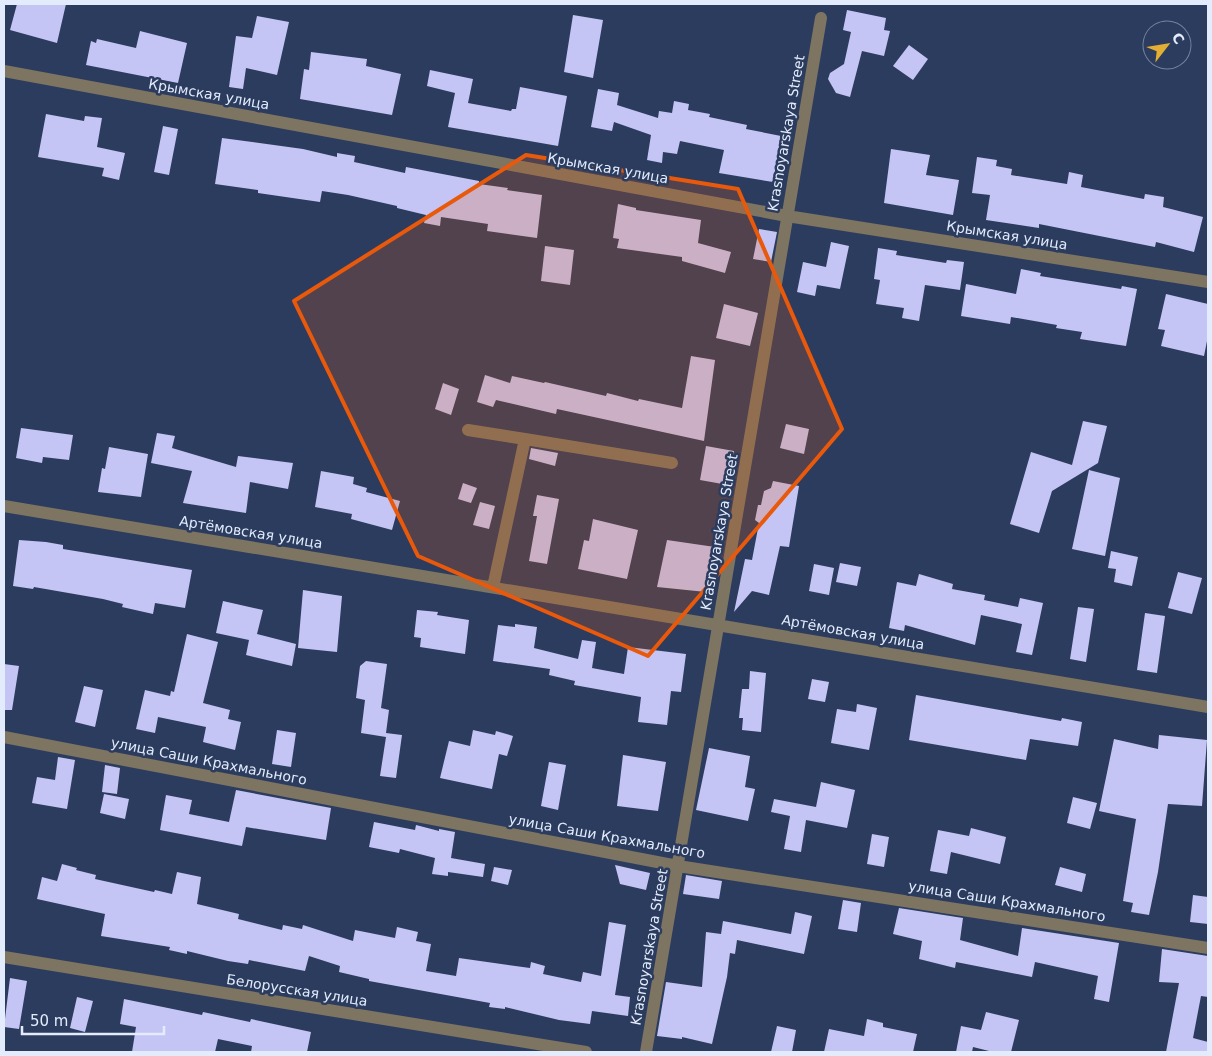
<svg xmlns="http://www.w3.org/2000/svg" width="1212" height="1056" font-family="'DejaVu Sans',sans-serif">
	<style>
		.building { fill: #c4c5f4 }
		.lines { fill: none; stroke-linecap: round; stroke-linejoin: round }
		.minor { stroke: #7d7462; stroke-width: 12 }
		.marked { fill: #e8590c; fill-opacity: 0.2; stroke: #e8590c; stroke-width: 4; stroke-linejoin: round }
		.labels { text-anchor: middle; stroke-width: 5; stroke-linejoin: round; paint-order: stroke }
		.street-label { font-size: 14px; fill: #e3ecfd; stroke: #2c3c5e }
	</style>
	<rect width="100%" height="100%" fill="#2c3c5e"/>
	<path class="building" d="M17,4h49l-9,39 -47,-13z
		M847,10l39,8 -2,12 6,1 -6,25 -22,-5 -12,46 -14,-4 -8,-14 2,-6 14,-9 7,-32 -8,-2z
		M573,15l30,5 -10,58 -29,-6z
		M257,16l32,6 -12,53 -31,-7 -3,21 -14,-2 7,-51 16,2z
		M140,31l47,12 -9,40 -92,-18 5,-24 5,2 1,-4 39,9z
		M909,45l19,14 -15,21 -20,-14z
		M311,52l56,7 -1,7 35,8 -9,41 -92,-16 4,-30 5,1z
		M430,70l43,9 -5,24 43,8 1,-2h4l4,-22 47,9 -9,50 -110,-19 7,-34 -28,-7z
		M598,89l21,4 -2,12 41,13 1,-7 13,2 2,-12 15,3 -1,6 22,4 -1,3 38,8 -1,4 35,7 -8,46 -54,-9 5,-23 -44,-9 -3,13 -14,-2 -1,11 -15,-3 4,-25 -37,-13 -2,9 -21,-4z
		M46,114l38,7 1,-5 17,2 -5,29 28,6 -6,27 -17,-4 2,-8 -66,-11z
		M163,126l15,3 -9,46 -15,-3z
		M222,138l81,11 34,8v-4l18,3 -1,6 51,11 1,-6 73,14v3l29,4 -1,2 35,5 -5,43 -50,-7 1,-7 -47,-7 -1,9 -16,-3 2,-8 -29,-7v-2l-49,-11 -26,-4 -2,11 -62,-9v-3l-43,-6z
		M891,149l39,6 -4,20 33,5 -6,35 -69,-12z
		M977,157l20,3 -1,6 16,3 -1,6 56,9 2,-12 14,3 -2,12 63,12 1,-5 19,3 -1,10 40,10 -9,35 -38,-10 -1,5 -116,-23v4l-53,-8 4,-25 -18,-2z
		M618,204l18,4v2l65,10 -3,23 33,9 -6,21 -43,-12v-4l-65,-9 2,-9 -6,-1z
		M759,229l18,3 -6,30 -18,-3z
		M831,242l18,4 -9,43 -23,-4 -2,11 -18,-4 6,-30 23,5z
		M545,246l29,4 -4,35 -29,-4z
		M878,248l19,3 -1,4 50,8 1,-3 17,2 -4,28 -35,-5 -6,36 -17,-3 2,-10 -28,-4 4,-24 -6,-1z
		M1021,269l20,4 -1,3 81,13 1,-3 15,3 -11,57 -46,-7 2,-7 -26,-4 1,-3 -46,-8 -1,7 -49,-8 5,-32 50,10z
		M1166,294l42,10v32l-4,20 -43,-10 4,-16 -7,-1z
		M724,304l34,9 -8,33 -34,-8z
		M691,356l24,4 -11,81 -147,-32 -1,5 -60,-14 -3,7 -16,-5 8,-27 25,8 2,-7 32,7 1,-1 61,14 1,-3 31,8 1,-2 43,9z
		M443,383l16,6 -8,26 -16,-6z
		M1083,421l24,5 -9,37 -46,28 -13,42 -29,-9 21,-72 41,13z
		M786,424l23,5 -5,25 -24,-6z
		M21,428l52,7 -4,25 -26,-3 -1,6 -26,-5z
		M157,433l18,3 -3,12 64,19 2,-11 55,7 -5,26 -38,-7 -4,31 -63,-10 9,-32 -41,-8z
		M706,446l28,5 -6,34 -28,-5z
		M109,447l39,7 -7,43 -43,-5 4,-24 3,1z
		M531,448l27,5 -3,13 -26,-7z
		M1089,470l31,8 -15,78 -33,-7z
		M321,471l33,6 -1,7 14,4 -1,4 34,9 -8,29 -41,-11 1,-5 -37,-7z
		M773,481l26,5 -10,61 -9,-1 -11,49 -17,-4 -18,21 11,-53 7,1 7,-37 -4,-3 3,-15h3l3,-14 7,-3z
		M463,483l14,5 -6,15 -13,-4z
		M537,495l22,4 -12,65 -18,-3 8,-45h-4z
		M480,502l15,4 -6,23 -16,-4z
		M593,519l45,11 -11,49 -49,-10 6,-29 5,1z
		M19,540l27,2 17,3v4l129,21 -7,38 -30,-5 -2,11 -31,-7 1,-3 -20,-5 -69,-12 -1,2 -20,-3z
		M667,540l48,7 -9,45 -49,-5z
		M1111,551l27,6 -6,29 -18,-4 2,-13 -8,-1z
		M840,563l21,4 -4,19 -21,-4z
		M814,564l20,4 -5,27 -20,-4z
		M1178,572l24,6 -10,36 -24,-6z
		M919,574l34,10 -1,5 33,6 -1,5 34,7 2,-9 23,5 -11,52 -16,-3 6,-28 -41,-9 -6,30 -70,-20 -1,6 -15,-3 8,-46 19,4z
		M303,590l39,6 -5,56 -39,-4z
		M223,601l40,9 -6,24 39,10 -4,22 -46,-11 3,-15 -33,-7z
		M1078,607l16,2 -8,53 -16,-3z
		M417,610l21,2 -1,3 32,5 -4,34 -45,-7 1,-9 -7,-1z
		M1145,613l20,3 -8,57 -20,-3z
		M515,624l22,3 -3,21 44,11 4,-19 14,2 -4,26 32,6 4,-27 58,7 -5,38 -10,-1 -4,34 -29,-3 3,-25 -67,-12 1,-4 -26,-6 1,-6 -57,-8 5,-36 17,2z
		M187,634l31,8 -15,61 27,7 -2,9 13,3 -6,28 -32,-8 3,-15 -48,-10 -3,16 -19,-4 9,-39 25,6 1,-5 3,1z
		M366,661l21,3 -6,44 8,2 -3,23 16,2 -6,43 -16,-2 6,-39 -25,-4 4,-33 -9,-2 4,-32z
		M4,664l15,2 -7,44h-8z
		M750,671l16,2 -5,59 -19,-2 1,-12h-4l3,-29h7z
		M812,679l17,3 -4,20 -17,-3z
		M84,686l19,4 -8,37 -20,-5z
		M916,695l145,26 1,-3 20,4 -4,24 -48,-7 -4,21 -117,-20z
		M857,704l20,4 -8,42 -38,-7 6,-34 19,3z
		M277,730l19,3 -5,34 -19,-3z
		M473,730l22,5 1,-4 17,5 -6,20 -8,-2 -7,35 -52,-11 9,-37 21,5z
		M1159,735l48,5 -5,66 -34,-2 -10,68 -9,43 -18,-3 2,-9 -10,-2 13,-82 -37,-8 15,-72 44,10z
		M709,748l41,8 -5,31 10,2 -7,32 -52,-11z
		M623,755l43,7 -8,49 -41,-5z
		M58,757l17,3 -8,49 -35,-6 5,-26 18,3z
		M549,762l17,3 -8,45 -17,-4z
		M105,765l15,3 -3,26 -15,-2z
		M821,782l34,8 -8,38 -41,-8 -5,32 -17,-3 6,-33 -19,-4 3,-13 42,8z
		M236,790l95,18 -5,32 -80,-13 -4,19 -82,-16 6,-35 26,5 -3,14 40,8z
		M104,794l25,5 -4,20 -25,-6z
		M1073,797l24,6 -7,26 -23,-6z
		M374,822l41,8 1,-5 23,6v-2l16,3 -4,26 34,6 -2,13 -35,-5v4l-16,-2 3,-16 -35,-9 -1,4 -30,-6z
		M971,828l35,9 -6,27 -49,-12 -4,22 -17,-3 8,-41 31,6z
		M872,834l17,3 -5,30 -17,-3z
		M62,864l15,4 -1,2 20,5 -1,4 59,13 1,-2 17,4 5,-22 24,5 -4,27 42,10 -1,5 44,11 1,-5 19,4 1,-4 50,16 2,-11 40,8 2,-11 21,5 -2,9 15,3 -5,27 30,5 3,-18 71,10 1,-6 14,4 -2,8 38,8 2,-10 18,4 8,-54 17,3 -11,70 15,2 -2,19 -36,-5 -2,13 -31,-4 -54,-13v2l-16,-2 1,-4 -121,-22v-2l-30,-7 1,-6 -31,-10 -4,15 -56,-11 -1,4 -20,-3 -41,-10v3l-18,-4 1,-3 -69,-11 4,-22 -68,-15 5,-22 15,4z
		M615,865l35,8 -4,17 -26,-6z
		M494,867l18,3 -4,15 -17,-4z
		M1060,867l26,7 -4,18 -27,-7z
		M686,875l36,6 -3,18 -36,-5z
		M1193,895l15,2v27l-18,-2z
		M843,900l18,3 -4,29 -19,-3z
		M899,908l64,10 -3,22 58,16 4,-28 97,15 -10,59 -15,-3 4,-23 -63,-14 -3,15 -76,-15 -1,6 -36,-9 3,-18 -29,-7z
		M795,912l17,4 -8,38 -67,-14 -2,14 -5,-1 -3,24 -15,67 -30,-7v2l-25,-3 9,-54 36,5 4,-55 15,2 2,-13 68,13z
		M1162,949l46,7v41l-7,-1 -8,42 15,4v10h-42l13,-69 -20,-1z
		M10,978l17,3 -8,48 -15,-2z
		M77,997l16,4 -8,31 -15,-4z
		M124,999l78,16 1,-3 47,10 1,-3 60,13 -4,20h-56l1,-6 -34,-7 -3,13h-83l4,-25 -16,-3z
		M986,1012l33,8 -8,32h-18l-20,-5 -1,5h-16l5,-26 20,4z
		M867,1019l16,4v4l34,7 -4,18h-89l5,-23 35,7z
		M777,1026l19,4 -4,22h-21z"/>
	<g class="lines">
		<path class="minor" d="M4,71l783,145 421,66
			M468,430l57,9 -32,148
			M525,439l147,24
			M4,506l1204,201
			M4,737l674,129 530,82
			M4,957l582,95
			M646,1052l175,-1034"/>
	</g>
	<path class="marked" d="M526,155l212,34 104,240 -194,227 -230,-100 -124,-255z"/>
	<g class="labels">
		<g class="street-label">
			<text transform="translate(209 94) rotate(10)" y="5">Крымская улица</text>
			<text transform="translate(786 133) rotate(-80)" y="5">Krasnoyarskaya Street</text>
			<text transform="translate(608 168) rotate(10)" y="5">Крымская улица</text>
			<text transform="translate(1007 235) rotate(9)" y="5">Крымская улица</text>
			<text transform="translate(251 532) rotate(9)" y="5">Артёмовская улица</text>
			<text transform="translate(719 532) rotate(-80)" y="5">Krasnoyarskaya Street</text>
			<text transform="translate(853 632) rotate(10)" y="5">Артёмовская улица</text>
			<text transform="translate(209 761) rotate(11)" y="5">улица Саши Крахмального</text>
			<text transform="translate(607 836) rotate(10)" y="5">улица Саши Крахмального</text>
			<text transform="translate(1007 901) rotate(9)" y="5">улица Саши Крахмального</text>
			<text transform="translate(649 947) rotate(-80)" y="5">Krasnoyarskaya Street</text>
			<text transform="translate(297 990) rotate(9)" y="5">Белорусская улица</text>
		</g>
	</g>
	<rect width="1212" height="1056" fill="none" stroke="#e3ecfd" stroke-width="10"/>
	<g transform="translate(1167 45) rotate(59)"><circle r="24" fill="#2c3c5e" stroke="#75829e"/>
	<path d="M0-4L9 19L0 12L-9 19Z" fill="#e2ae34"/>
	<text y="-8" font-size="14" font-weight="bold" text-anchor="middle" fill="#e3ecfd">С</text>
	</g>
	<path d="M22 1026v8h142v-8" fill="none" stroke="#e3ecfd" stroke-width="2.5"/>
	<text x="30" y="1026" font-size="15" fill="#e3ecfd" stroke="#2c3c5e" stroke-width="4" paint-order="stroke">50 m</text>
</svg>
